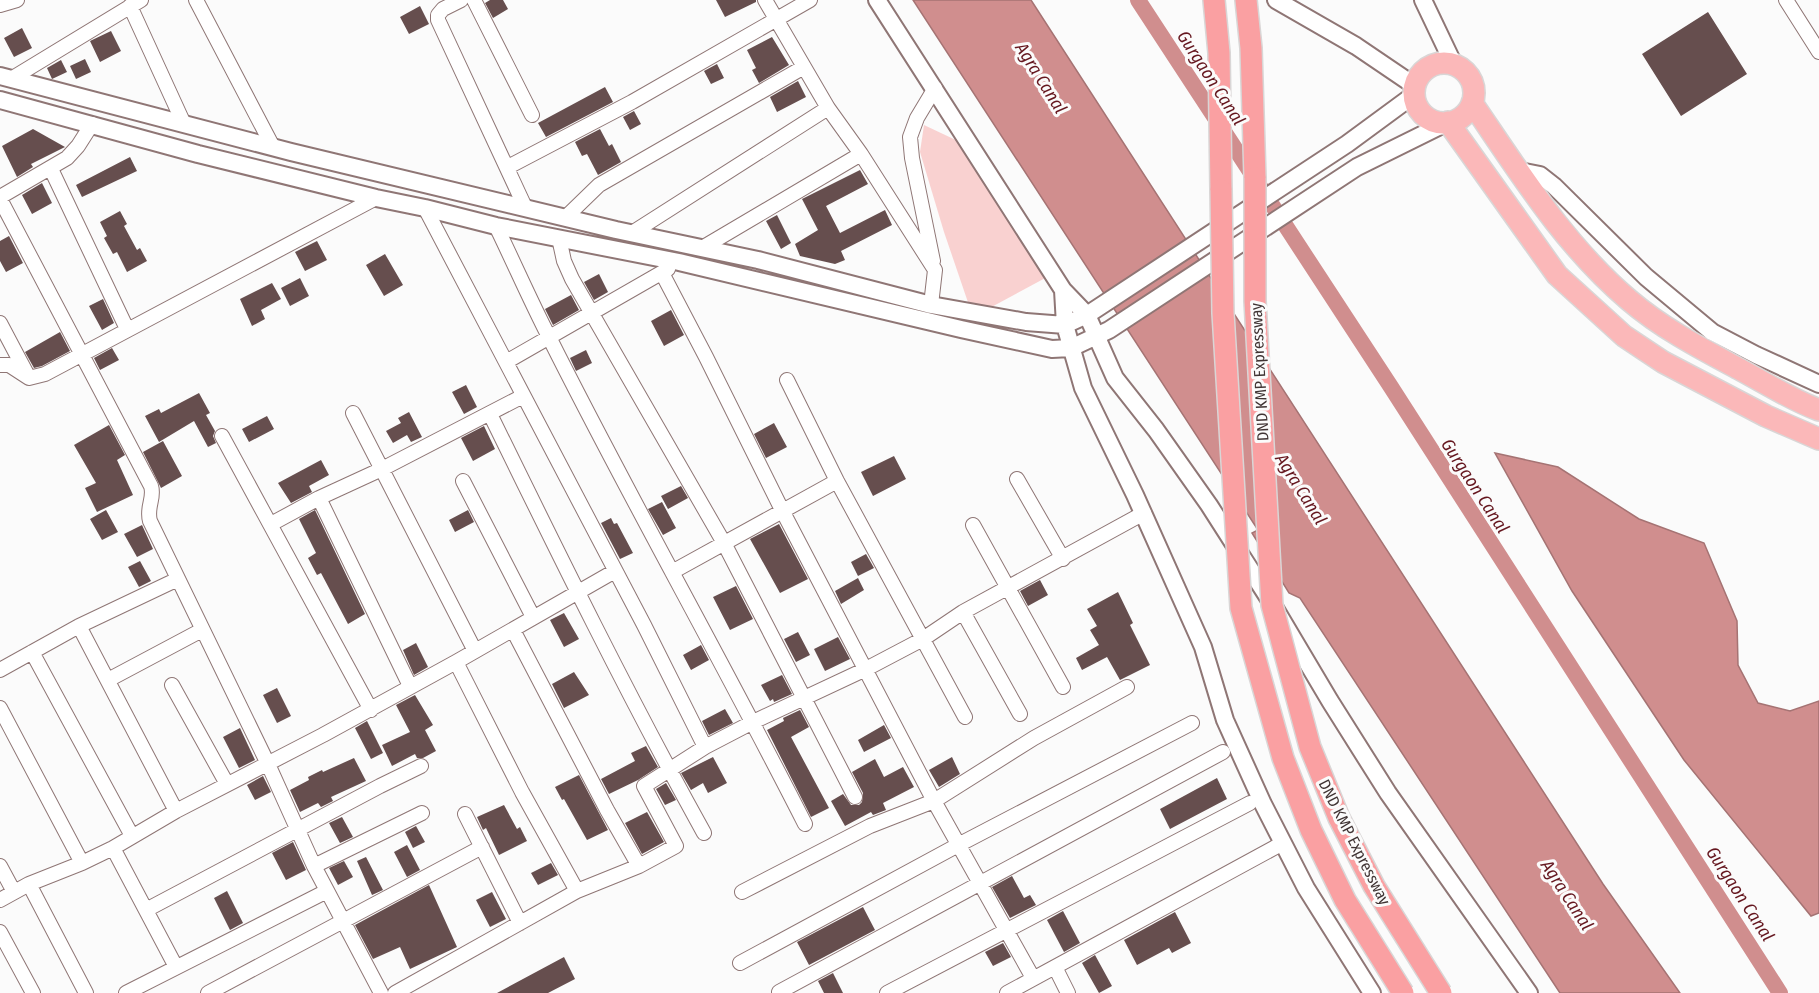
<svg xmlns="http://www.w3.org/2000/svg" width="1819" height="993" font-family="'Fira Sans Condensed',sans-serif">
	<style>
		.green { fill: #f9d1d0 }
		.water { fill: #d08e8e; stroke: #a57373; stroke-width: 1.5 }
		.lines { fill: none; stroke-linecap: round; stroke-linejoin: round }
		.canal { stroke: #d08e8e; stroke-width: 16 }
		.building { fill: #664e4e }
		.minor-casing { stroke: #8f7675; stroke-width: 16 }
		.tertiary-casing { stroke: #8f7675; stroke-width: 20 }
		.primary-casing { stroke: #d9d6d6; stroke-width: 24 }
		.trunk-casing { stroke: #d9d6d6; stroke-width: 24 }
		.minor { stroke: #fff; stroke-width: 14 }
		.tertiary { stroke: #fff; stroke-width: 16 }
		.primary { stroke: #fbb8b9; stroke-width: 21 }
		.trunk { stroke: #faa0a2; stroke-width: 21 }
		.trunk-bridge-casing { stroke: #d9d6d6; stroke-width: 24; stroke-linecap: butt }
		.trunk-bridge { stroke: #faa0a2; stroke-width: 21 }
		.labels { text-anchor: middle; stroke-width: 6; stroke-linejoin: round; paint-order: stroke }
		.street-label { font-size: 16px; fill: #403434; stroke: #fbfbfb }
		.water-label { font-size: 18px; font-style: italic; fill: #65171f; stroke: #fbfbfb }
	</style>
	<rect width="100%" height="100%" fill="#fbfbfb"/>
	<path class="green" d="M924,125l36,17 89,134 -76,41 -29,-85 -24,-80z"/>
	<path class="water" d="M913,0h118l572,884 77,109h-120l-260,-395 -11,-5 -37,-60 6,-3z
		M1495,453l63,14 81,52 65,24 33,78 1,44 20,38 32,8 29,-10v212l-8,3 -127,-156 -112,-169z"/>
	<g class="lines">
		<path class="canal" d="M1138,0l253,387 389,606"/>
	</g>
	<path class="building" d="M490,0h13l5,9 -15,9 -8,-15z
		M716,0h40v2l-31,15z
		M420,6l9,18 -20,10 -9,-17z
		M1708,12l39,62 -66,42 -39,-62z
		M22,28l10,20 -18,9 -10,-19z
		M111,31l10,20 -21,11 -10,-21z
		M772,37l17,28 -30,18 -7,-13 4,-2 -9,-18z
		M85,59l6,13 -15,7 -6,-13z
		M61,60l6,12 -15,7 -5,-11z
		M717,64l7,14 -13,6 -7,-13z
		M798,81l8,16 -29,15 -7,-15z
		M605,87l8,15 -67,35 -8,-14z
		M634,111l7,13 -11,6 -7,-13z
		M33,129l32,18 -34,17 2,3 -16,10 -15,-31z
		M600,129l9,17 3,-2 9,18 -23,13 -11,-21 -5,2 -7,-14z
		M130,157l7,14 -55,26 -6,-12z
		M860,170l8,14 -42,22 14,27 45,-23 7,15 -51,26 4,9 -10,4 -35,-8 -5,-12 23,-14 -16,-31z
		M42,183l10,20 -20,11 -10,-19z
		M120,211l7,13 -3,2 13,24 3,-2 7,13 -20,11 -10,-20 -4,2 -9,-16 3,-2 -7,-14z
		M777,215l14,28 -10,6 -15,-28z
		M9,236l14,27 -17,9 -6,-11v-20z
		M317,241l10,19 -22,11 -10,-19z
		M385,254l18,31 -19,11 -18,-31z
		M599,274l9,18 -14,8 -10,-18z
		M300,278l9,18 -19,10 -9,-18z
		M272,283l9,16 -20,11 4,9 -13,7 -12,-27z
		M571,295l8,15 -26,15 -8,-16z
		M103,299l11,24 -12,7 -13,-24z
		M671,310l13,25 -20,11 -13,-25z
		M60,332l10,19 -28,15 -8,2 -9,-16z
		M112,348l7,12 -19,10 -6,-12z
		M586,350l6,13 -16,8 -6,-13z
		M466,385l11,22 -13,7 -12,-22z
		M199,393l11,20 -4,2 9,16 -2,5 3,7 -8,4 -14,-26 -35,21 -14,-26 14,-7 2,4z
		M409,412l13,25 -11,5 -4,-7 -14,8 -7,-12 15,-8 -3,-5z
		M267,416l7,13 -25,13 -7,-13z
		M774,423l13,24 -21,11 -12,-24z
		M109,425l16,30 -8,5 16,35 -36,17 -12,-24 11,-5 -22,-38z
		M484,426l11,23 -22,12 -12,-23z
		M163,441l19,35 -21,12 -18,-36z
		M894,456l12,23 -33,17 -12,-24z
		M321,460l8,15 -20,11 3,6 -21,11 -13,-20z
		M681,486l7,12 -20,11 -7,-13z
		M662,502l14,26 -13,7 -15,-26z
		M106,510l12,22 -16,8 -12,-21z
		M315,510l50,104 -17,10 -27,-51 -4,2 -9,-17 8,-5 -17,-34z
		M468,510l6,12 -19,10 -6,-12z
		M611,518l3,6 3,-1 16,30 -13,6 -19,-36z
		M779,524l29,55 -28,14 -30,-54z
		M142,525l11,24 -16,8 -13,-23z
		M866,554l8,14 -16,8 -7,-14z
		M140,561l11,20 -12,6 -11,-20z
		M858,578l6,12 -23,14 -6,-13z
		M1040,580l8,15 -20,11 -8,-15z
		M736,586l17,33 -23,11 -17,-33z
		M1118,592l15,31 -3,2 20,40 -30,15 -13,-23 -25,13 -6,-12 23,-13 -9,-15 7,-4 -10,-17z
		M564,613l15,26 -15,8 -14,-27z
		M798,632l12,23 -14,7 -12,-23z
		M838,637l12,22 -25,12 -11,-22z
		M416,643l12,24 -14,8 -11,-25z
		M701,645l8,15 -18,10 -8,-15z
		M574,672l15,23 -25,13 -12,-24z
		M782,675l10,19 -18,8 -1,-3 -3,2 -9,-16z
		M277,688l14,28 -14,7 -14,-28z
		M415,695l18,30 -8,5 11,21 -13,7h-6l-2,-4 -23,12 -10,-21 28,-13 -14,-27z
		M725,709l8,14 -24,12 -7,-14z
		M800,710l9,17 -18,10 38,71 -18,9 -44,-87 17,-9 -1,-3z
		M367,721l16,32 -12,6 -16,-31z
		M884,725l7,13 -27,14 -6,-12z
		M240,728l15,32 -16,8 -16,-31z
		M646,746l12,21 -20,13 -29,14 -8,-15 34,-18 -4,-8z
		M713,757l14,26 -19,10 -5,-10 -12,7 -10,-17z
		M952,757l8,17 -21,13 -10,-17z
		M354,758l12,23 -35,16 2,4 -12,6 -3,-4 -18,9 -10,-22 19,-10 -1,-3 14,-7 1,2z
		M875,759l9,18 19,-10 11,20 -31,16 3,7 -13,5 -2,-3 -26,14 -14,-25 12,-7 8,11h8l3,-3 1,-9 -11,-21z
		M579,775l29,55 -21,10 -23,-41 -2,1 -7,-13z
		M263,776l8,16 -16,8 -8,-15z
		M1217,778l10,21 -57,30 -10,-20z
		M666,783l10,17 -11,5 -9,-16z
		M504,805l13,24 3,-2 7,14 -28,14 -13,-27 -3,2 -6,-13z
		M647,812l17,30 -22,12 -17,-31z
		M342,817l11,20 -13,6 -11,-20z
		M416,826l9,16 -12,6 -8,-16z
		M293,842l13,28 -20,10 -14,-27z
		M407,845l13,25 -13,7 -13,-25z
		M366,857l17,33 -11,5 -15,-34z
		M344,861l9,16 -15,8 -9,-17z
		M551,863l7,12 -20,10 -7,-12z
		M1012,876l12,22 6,-3 6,10 -26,13 -18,-31z
		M429,885l28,62 -47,22 -10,-22 -27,12 -18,-34z
		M227,891l16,32 -13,7 -16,-32z
		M492,892l14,27 -16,8 -14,-27z
		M863,907l12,23 -66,35 -12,-23z
		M1063,911l17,32 -16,9 -17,-32z
		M1175,912l16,31 -19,10 -3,-5 -32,17 -13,-25z
		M1003,943l8,14 -18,9 -8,-14z
		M1095,955l17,31 -13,7 -17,-30z
		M564,957l11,22 -27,14h-51z
		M833,973l10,20h-19l-6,-12z"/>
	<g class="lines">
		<g class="minor-casing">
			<path id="minor" d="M196,0l77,147
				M461,0l-18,9 -5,6v5l87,187
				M474,0l58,115
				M765,0l63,108 33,46 74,116 -4,35
				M1786,0l33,52
				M0,5l17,-5
				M130,6l54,118
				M11,79l130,-79
				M508,167l124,-65 178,-102
				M51,169l76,160
				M0,197l67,-39 11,-12 14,-22
				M0,199l151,287c4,12 -5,21 -1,35l118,243 46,102 67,127
				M425,208l219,417 61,122
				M566,217l33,-32 205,-118
				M496,226c18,37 34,74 53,111 82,164 173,323 256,487
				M632,233l196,-125
				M559,238l5,23 8,18 152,264 131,254
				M702,248l159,-94
				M933,261l-21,-103 -2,-21 7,-19 18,-30
				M662,273l44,84 77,155 151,289 99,177
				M0,323l28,53
				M506,362l162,-93
				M0,365h9l20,13 16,-4 331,-176
				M787,380l50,101 128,236
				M353,413l122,238
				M490,414c69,141 138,282 214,419
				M222,436l149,274
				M1017,479l46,80
				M463,481l70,136
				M319,498l63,-29 141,-73
				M271,524l48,-26 91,188
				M973,525l90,162
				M672,572l165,-91
				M963,612l57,102
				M79,626l97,185
				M513,630l94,180 32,56
				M32,652l100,184
				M456,662l66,130 55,99
				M0,670l79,-44 99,-47
				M108,680l94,-50
				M172,685l55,99
				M0,708l82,155
				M465,814l55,109
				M113,848l63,119
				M0,866l14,26
				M314,866l108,-53
				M29,884l57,109
				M742,892l128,-66 64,-25 100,-63 93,-51
				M0,900l29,-16 53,-21 31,-15 63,-37 147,-76 133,-73 159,-91
				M146,910l234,-124 41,-20
				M0,932l33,61
				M740,963l220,-119 232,-121
				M1055,967l13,26
				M779,992l444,-240
				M126,993l201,-102
				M208,993l274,-146
				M395,993l182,-102 62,-25 37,-20 -32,-60 61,-39 48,-25 113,-53 57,-30 40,-27 181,-99
				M887,993l363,-190
				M1007,993l276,-150"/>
		</g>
		<g class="tertiary-casing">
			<path id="tertiary" d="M877,0l186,290 24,25 28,63 41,52 53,75 64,100 57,96 58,92 141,200
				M1276,0l80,46 59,40
				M1423,0l31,65
				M0,76l291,76 325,78 142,30 173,45 95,17 39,3 22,-10 260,-171 68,-50
				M0,100l198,54 178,44 49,10 71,18 183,36 282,67 91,20 19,-1 38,-18 248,-163 91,-45
				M1519,171l21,4 14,11 92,91 66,55 44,23 63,29
				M1063,290l2,35 18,63 52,107 68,152 22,73 38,84 43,84 66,105"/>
		</g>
		<g class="primary-casing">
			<path id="primary" d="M1414 93a30 30 0 1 1 60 0a30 30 0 1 1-60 0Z
				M1472,103c48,70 92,142 157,197 34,29 73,49 112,70 26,14 51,30 78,40
				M1448,122l109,153 67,61 39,26 103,54 53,23"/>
		</g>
		<g class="trunk-casing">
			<path id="trunk" d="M1214,0l5,53 2,137
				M1246,0l5,48 4,130"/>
		</g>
		<use href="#minor" class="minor"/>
		<use href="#tertiary" class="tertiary"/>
		<use href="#primary" class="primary"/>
		<use href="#trunk" class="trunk"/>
		<g class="trunk-bridge-casing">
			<path id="trunk-bridge" d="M1255,178v123l17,304 38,142 29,71 35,68 67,107
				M1221,190l2,123 18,295 42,150 28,72 34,70 58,93"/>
		</g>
		<use href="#trunk-bridge" class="trunk-bridge"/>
	</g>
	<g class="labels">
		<g class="street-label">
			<text transform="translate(1259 372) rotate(-93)" y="6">DND KMP Expressway</text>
			<text transform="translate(1355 842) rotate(63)" y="6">DND KMP Expressway</text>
		</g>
		<g class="water-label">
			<text transform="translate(1041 78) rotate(58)" y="6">Agra Canal</text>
			<text transform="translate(1211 78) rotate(57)" y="6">Gurgaon Canal</text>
			<text transform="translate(1475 486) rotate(57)" y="6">Gurgaon Canal</text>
			<text transform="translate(1301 489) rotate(58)" y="6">Agra Canal</text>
			<text transform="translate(1740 894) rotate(57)" y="6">Gurgaon Canal</text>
			<text transform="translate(1567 895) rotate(57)" y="6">Agra Canal</text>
		</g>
	</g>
</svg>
